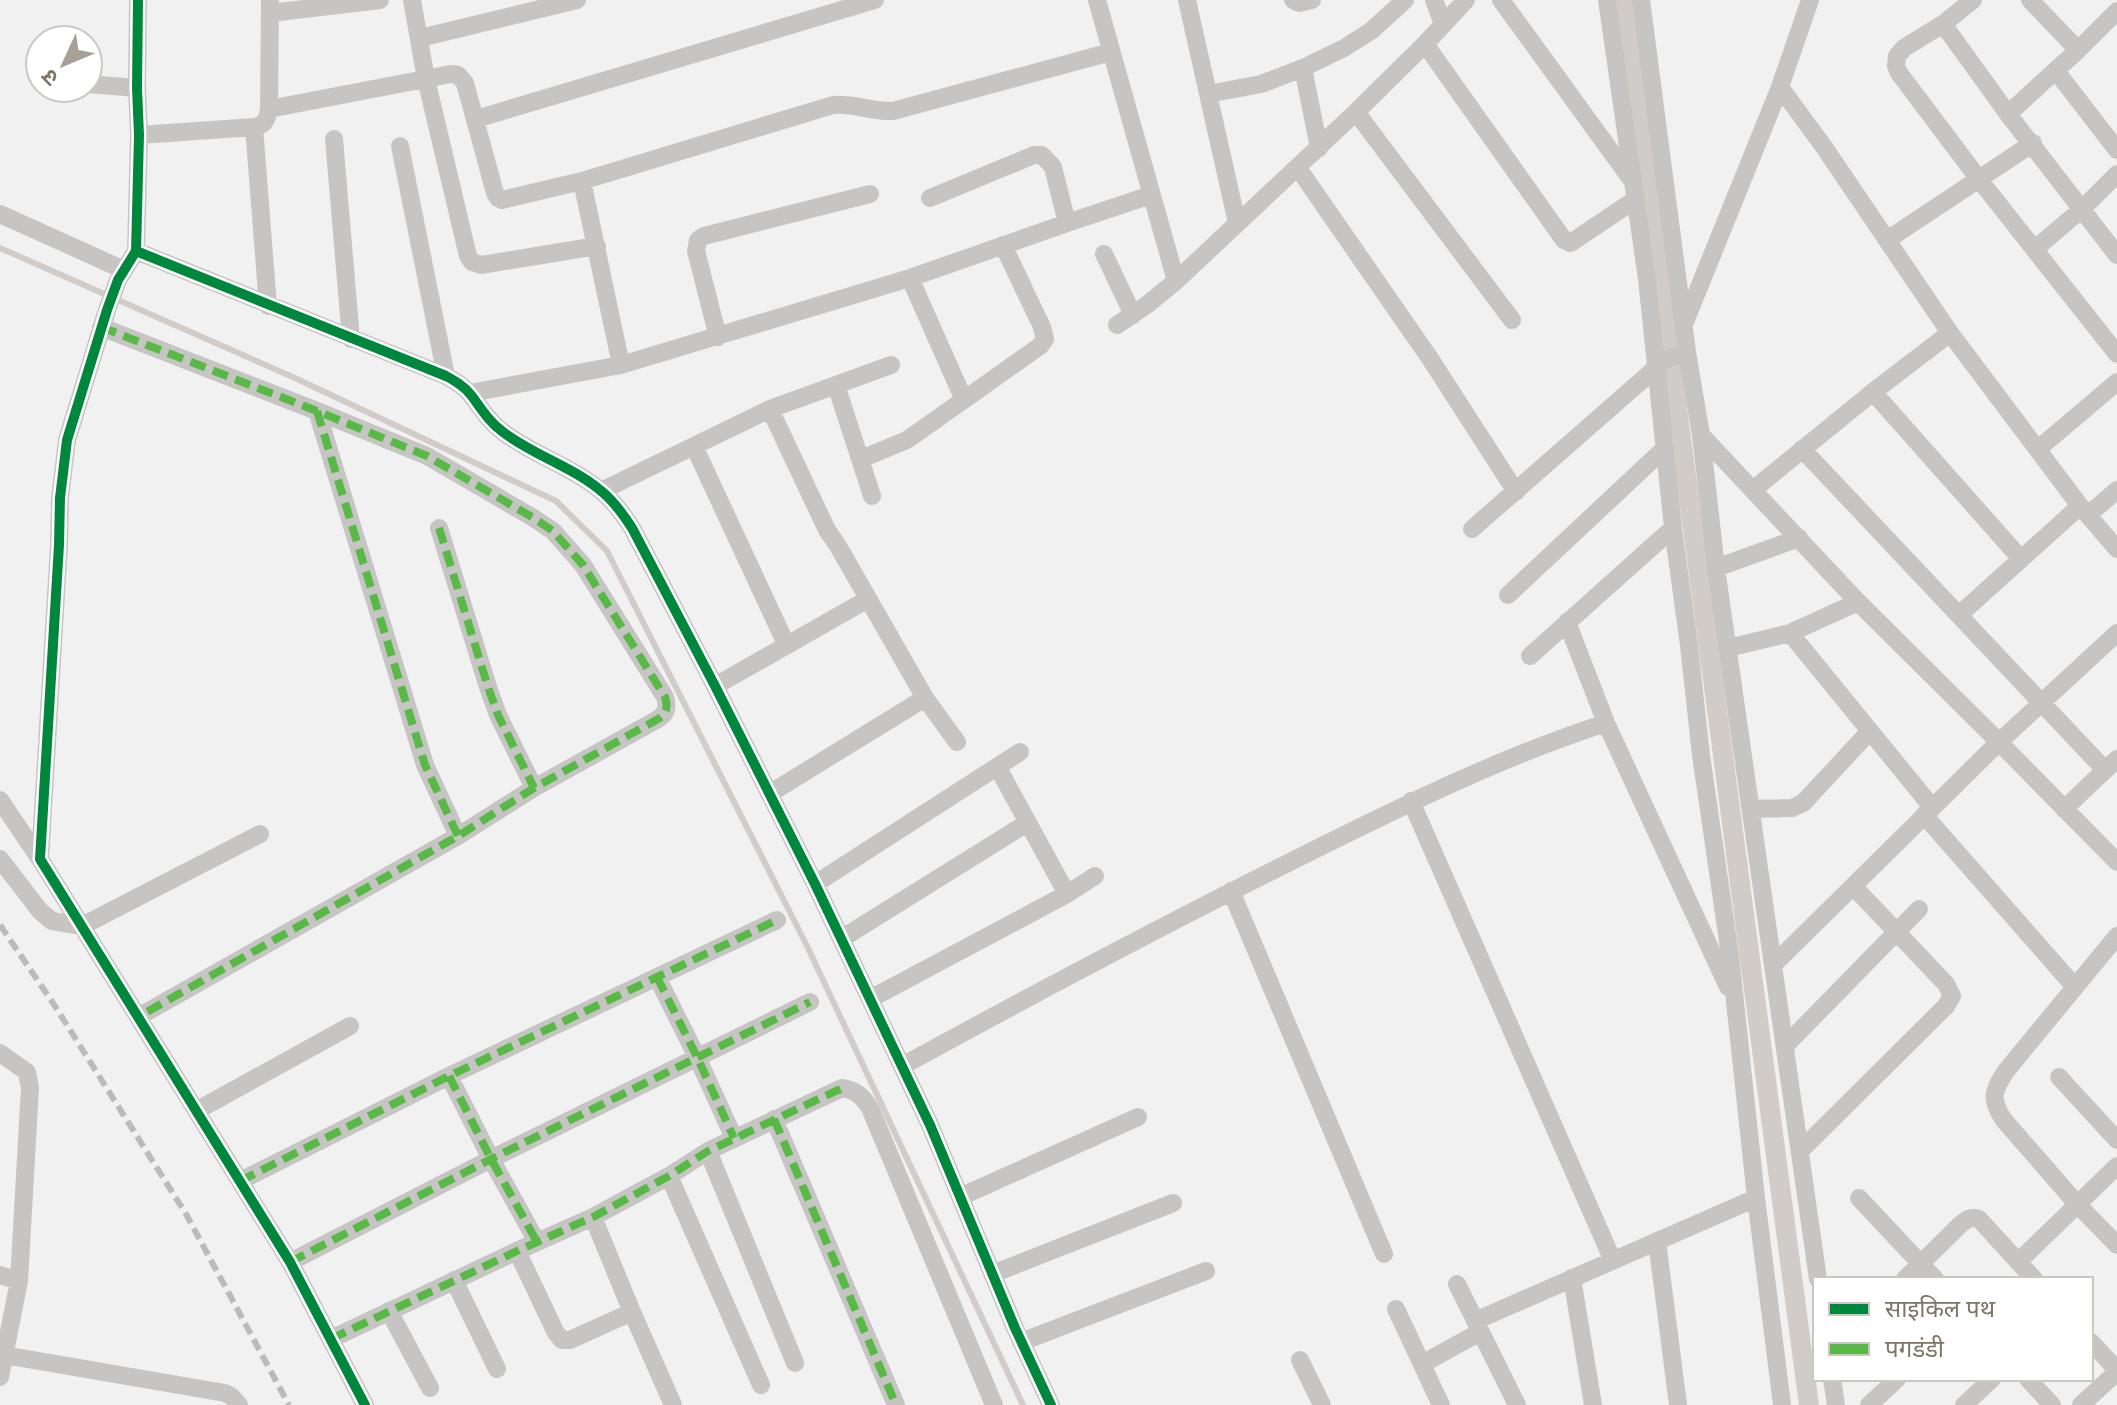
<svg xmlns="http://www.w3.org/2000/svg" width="2117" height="1405" font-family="Roboto,'Noto Sans Devanagari',sans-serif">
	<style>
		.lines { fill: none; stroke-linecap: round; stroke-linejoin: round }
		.stream { stroke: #d2ccc8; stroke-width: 6 }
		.canal { stroke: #d2ccc8; stroke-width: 20 }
		.minor { stroke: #c6c5c3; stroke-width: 18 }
		.rail { stroke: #bbbbb9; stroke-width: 6; stroke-dasharray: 12 6; stroke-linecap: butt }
		.quiet { stroke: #58b947; stroke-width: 8; stroke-dasharray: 16 8; stroke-linecap: butt }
		.cycleway-casing { stroke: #fff; stroke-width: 15 }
		.cycleway { stroke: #00873e; stroke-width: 10 }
	</style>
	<rect width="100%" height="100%" fill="#f1f1f2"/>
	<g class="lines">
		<path class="stream" d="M0,248l295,130 261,123 51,50 200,395 216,459"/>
		<path class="canal" d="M1623,0l186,1405"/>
		<path class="minor" d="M138,0l-1,88 2,47 -3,116 -18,29 -11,30 -40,130 -7,58 -1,47 -19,314 250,403 75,143
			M412,0l14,79 42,177 4,6 9,3 116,-19
			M1097,0l79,281
			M1187,0l50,223
			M1293,0l6,3 13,-3
			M1434,0l9,24
			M1501,0l130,179
			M1607,0l40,279 26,249 16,117 12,110 29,200 26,243 26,207
			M1641,0l46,352 14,83 15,133 102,711
			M1973,0l-30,24 -39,24 -7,8 -1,10 3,7 79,105 139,176
			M2030,0l48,50
			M270,13l110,-13
			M1943,24l65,90 109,141
			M420,38l157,-38
			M1425,44l139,196 6,3 8,-5 58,-39
			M1303,68l16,80
			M2056,71l61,79
			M88,84l49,4
			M1780,87l44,60 126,186 130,173 37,43
			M1208,94l53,-10 42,-16 41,-20 27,-17 34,-31
			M269,109l1,-109
			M1356,112l156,208
			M2008,114l70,-64 39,-39
			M476,119l399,-119
			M254,127l14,179
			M139,135l115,-8c11,-2 13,-7 15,-18l182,-35 7,1 7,8 30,110 3,5 4,2 80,-19 251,-76c21,-2 39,7 60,6l218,-59
			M334,139l17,200
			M400,146l46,230
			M1298,168l133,192 85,132
			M582,181l39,184
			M0,214l124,56
			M1067,223l84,-28
			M1887,240l146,-97
			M2035,249l47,-40 35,-35
			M136,251l310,125c9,5 18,10 25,19 10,13 17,26 32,37 30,23 68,34 97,58 13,10 23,24 32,38l83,158 100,198 115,241 85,203 36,77
			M1104,254l29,61
			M910,278l54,122
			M1685,322l95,-235 30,-87
			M1117,325l31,-21 28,-23 180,-169 69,-68 41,-44
			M101,327l216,84 110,45 105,61 21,14 30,34 82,132c3,10 2,16 -7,22l-124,69 -76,48 -320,181
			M718,337l-22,-86 2,-11 6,-4 166,-42
			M836,385l36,111
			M1873,392l148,167
			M470,393l151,-28 289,-87 157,-55 -14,-56 -11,-12h-8l-104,43
			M770,409l57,121 11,16 87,152 32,44
			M317,411l108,354 33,71
			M1701,435l157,167 141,140 118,120
			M694,446l92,198
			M1802,449l303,321
			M2038,449l79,-67
			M861,459l46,-19 133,-94 5,-7 -3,-12 -39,-82
			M1754,489l119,-97 77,-59
			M601,491l169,-82 121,-44
			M2088,515l29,-25
			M439,528l49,159 10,28 36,73
			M1472,529l193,-169 22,-8
			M1716,568l83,-30
			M1508,595l157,-147
			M1959,615l121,-109
			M1567,622l39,101 122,264
			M1790,633l142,174
			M1728,648l62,-15 68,-31
			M1530,656l143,-128
			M715,686l153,-87
			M998,768l69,126
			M769,794l156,-96
			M0,800l42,62
			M1411,801l202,460
			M1751,809l41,-1 11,-5 67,-72
			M2064,809l53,-50
			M1924,815l151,172
			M0,859l40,52 12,10 30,5 178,-92
			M815,884l205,-132
			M1231,891l153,363
			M2117,936l-111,135c-13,20 -16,27 -3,48l74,85 40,41
			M841,939l186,-116
			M1774,964l225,-222 118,-109
			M657,977l41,82 36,79
			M870,999l197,-105 28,-18
			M1785,1046l134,-137
			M0,1053l27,19 3,16 -11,193 -19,96
			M902,1066c130,-71 260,-140 392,-206 102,-51 204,-102 312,-137
			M449,1076l42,83 46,83
			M2059,1077l58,63
			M196,1111l154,-85
			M774,1119l122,286
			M708,1151l87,212
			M1800,1151l146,-145 6,-10 -6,-12 -93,-98
			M669,1176l92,209
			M240,1181l209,-105 328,-156
			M960,1197l178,-80
			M1859,1198l76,81
			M593,1217l39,95 41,93
			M1657,1241l21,164
			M517,1251l39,82 6,7h8l62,-28
			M290,1262l201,-103 319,-157
			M2018,1262l99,-96
			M992,1274l181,-71
			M0,1275l19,6
			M1572,1278l21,127
			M1905,1279l55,-54c6,-5 10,-9 19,-6l55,60
			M454,1280l43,89
			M1457,1284l60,121
			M1396,1309l45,96
			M389,1311l41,77
			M1475,1321l281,-123
			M331,1339l186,-88 76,-34 76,-41 39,-25 134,-63c14,2 20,8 28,20l124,297
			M1021,1342l185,-71
			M2091,1342l26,28
			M4,1355l221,38 6,3 8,9
			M1300,1360l22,45
			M1422,1364l58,-32
			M1832,1379l4,26
			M2028,1379l24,26
			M1869,1405l28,-26
			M1964,1405l28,-26
			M2081,1405l36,-33"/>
		<path class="rail" d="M0,925l53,78 133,211 103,191"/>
		<path class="quiet" d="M101,327l216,84 110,45 105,61 21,14 30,34 82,132c3,10 2,16 -7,22l-124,69 -76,48 -320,181
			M317,411l108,354 33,71
			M439,528l49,159 10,28 36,73
			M657,977l41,82 36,79
			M449,1076l42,83 46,83
			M774,1119l122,286
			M240,1181l209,-105 328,-156
			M290,1262l201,-103 319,-157
			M331,1339l186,-88 76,-34 76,-41 39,-25 134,-63"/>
		<g class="cycleway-casing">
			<path id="cycleway" d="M138,0l-1,88 2,47 -3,116 -18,29 -11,30 -40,130 -7,58 -1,47 -19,314 250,403 75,143
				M136,251l310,125c9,5 18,10 25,19 10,13 17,26 32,37 30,23 68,34 97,58 13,10 23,24 32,38l83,158 100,198 115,241 85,203 36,77"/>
		</g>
		<use href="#cycleway" class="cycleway"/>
	</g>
	<rect x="1813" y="1277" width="280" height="104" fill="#ffffff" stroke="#cbc8c2" stroke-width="2"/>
	<rect x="1829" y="1303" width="40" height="12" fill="#00873e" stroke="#cbc8c2" stroke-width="2"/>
	<text x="1885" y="1317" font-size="24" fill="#7d7566">साइकिल पथ</text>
	<rect x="1829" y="1343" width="40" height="12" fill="#58b947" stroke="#cbc8c2" stroke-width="2"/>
	<text x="1885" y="1357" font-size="24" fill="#7d7566">पगडंडी</text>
	<g transform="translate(64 64) rotate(226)"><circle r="38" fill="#ffffff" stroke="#cbc8c2" stroke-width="2"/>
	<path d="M0-6L14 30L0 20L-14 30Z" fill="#a6a097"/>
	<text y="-12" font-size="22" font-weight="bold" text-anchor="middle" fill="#7d7566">उ</text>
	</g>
</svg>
